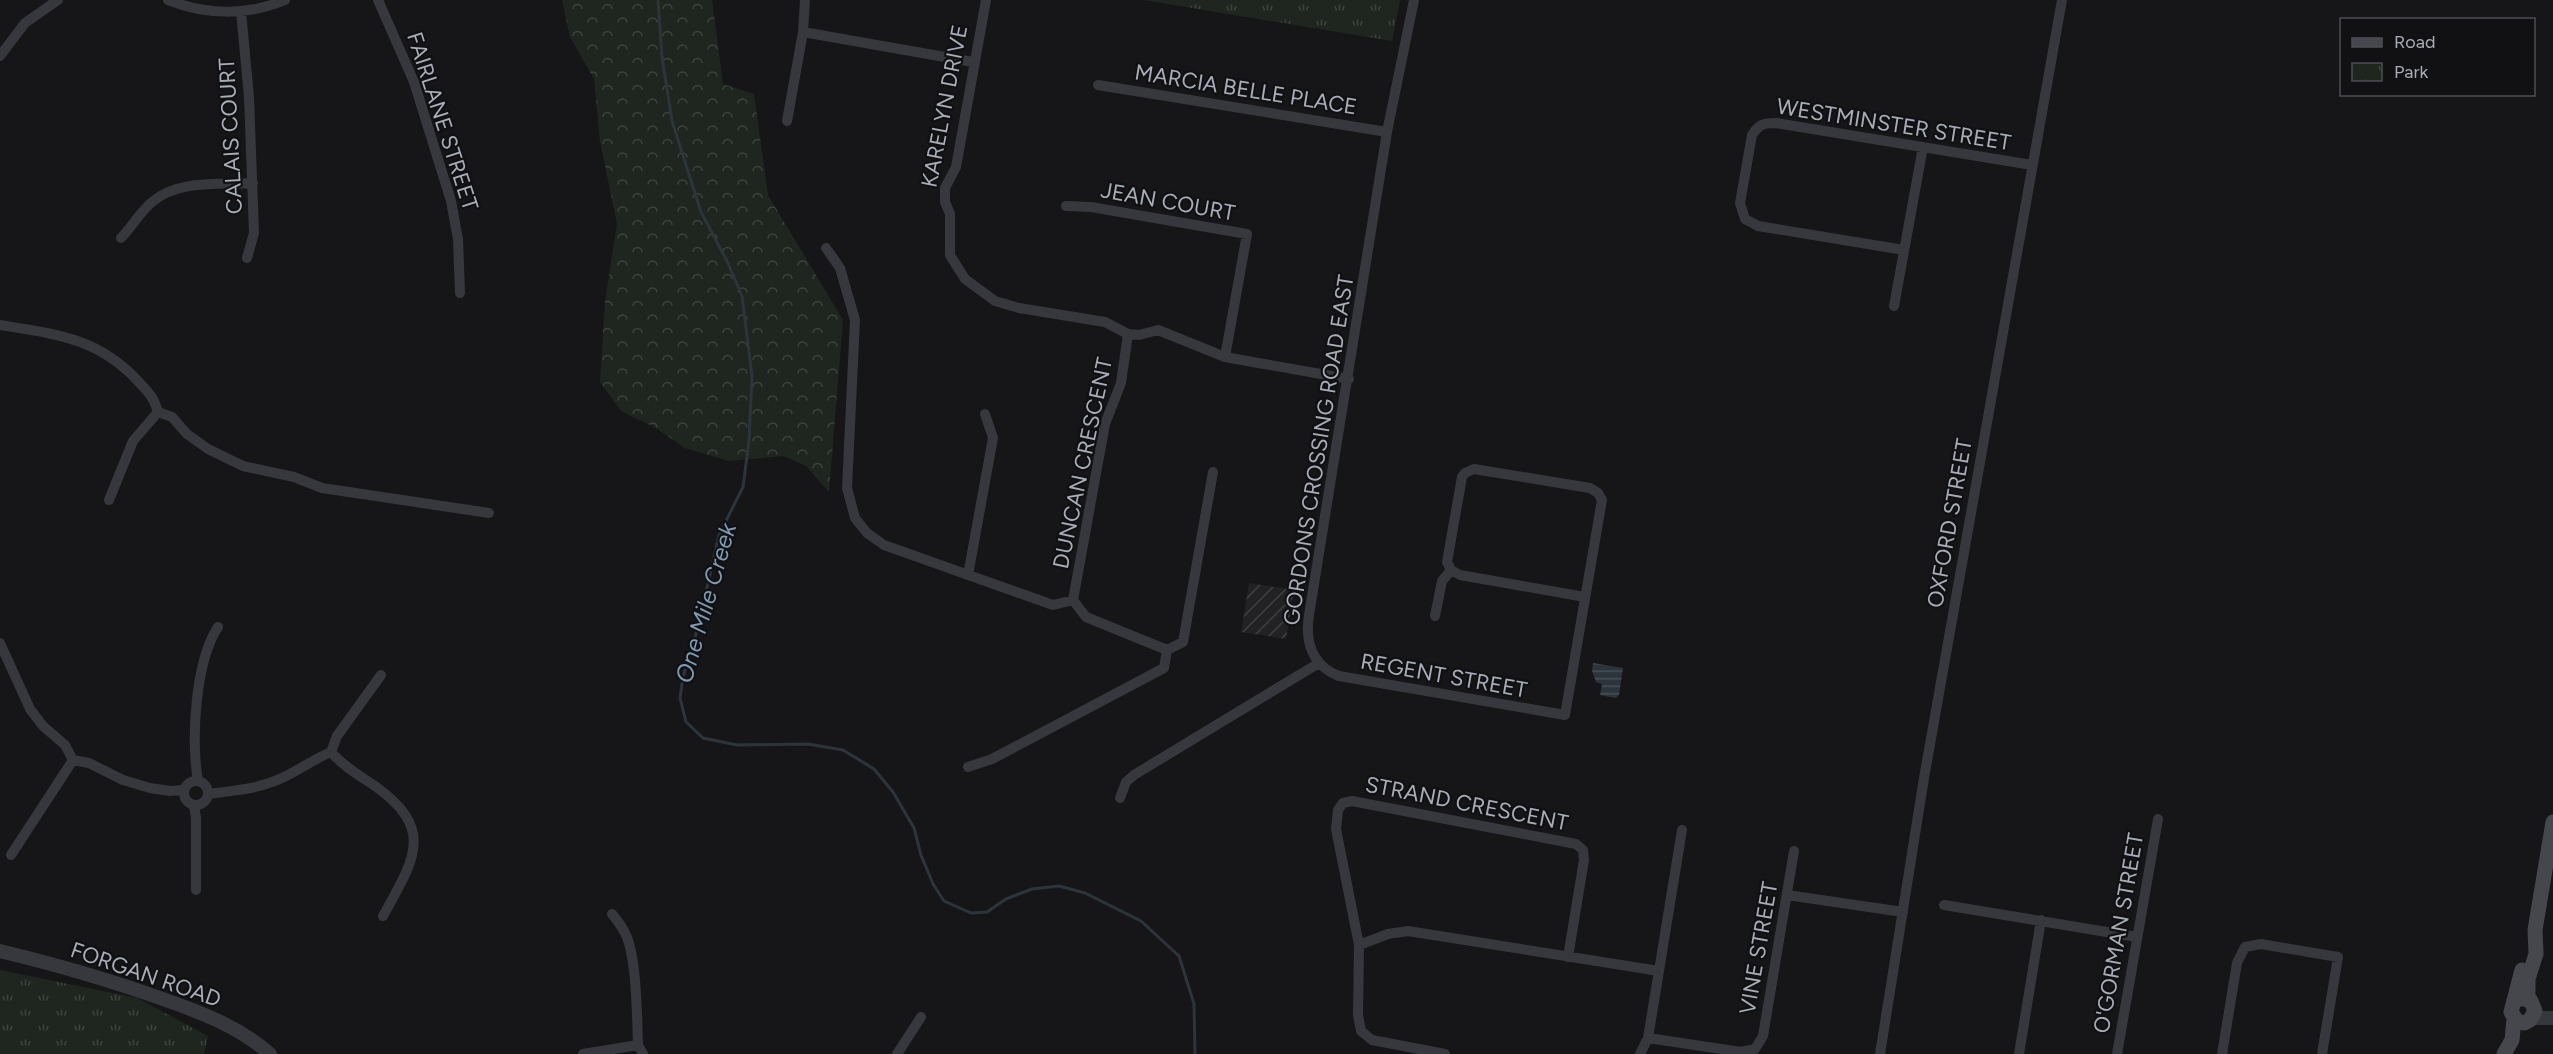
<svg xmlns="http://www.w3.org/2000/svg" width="2553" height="1054" font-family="Figtree,sans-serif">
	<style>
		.industrial { fill: url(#industrial-furrows) }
		.forest { fill: url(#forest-crowns) }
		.park { fill: url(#park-tufts) }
		.water { fill: url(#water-rules) }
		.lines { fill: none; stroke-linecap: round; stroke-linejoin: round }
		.stream { stroke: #2c353c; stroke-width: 3 }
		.minor { stroke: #37383d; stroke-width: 10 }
		.tertiary { stroke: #37383d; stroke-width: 14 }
		.secondary { stroke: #45474d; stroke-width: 15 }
		.labels { text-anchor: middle; stroke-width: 4.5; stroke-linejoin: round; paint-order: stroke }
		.street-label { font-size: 22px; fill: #a8adb8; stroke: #111113 }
		.water-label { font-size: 24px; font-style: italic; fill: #7f9bb3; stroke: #111113 }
	</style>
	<defs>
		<pattern id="industrial-furrows" width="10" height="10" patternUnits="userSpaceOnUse" patternTransform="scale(1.5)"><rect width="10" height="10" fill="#222225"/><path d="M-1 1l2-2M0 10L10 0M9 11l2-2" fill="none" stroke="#3f3f43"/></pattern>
		<pattern id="forest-crowns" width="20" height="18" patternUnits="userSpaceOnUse" patternTransform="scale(1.5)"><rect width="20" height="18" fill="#1e261f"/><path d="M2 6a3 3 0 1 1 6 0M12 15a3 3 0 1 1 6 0" fill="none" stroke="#3c433d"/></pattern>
		<pattern id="park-tufts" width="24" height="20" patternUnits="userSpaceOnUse" patternTransform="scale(1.5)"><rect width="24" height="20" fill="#1e261f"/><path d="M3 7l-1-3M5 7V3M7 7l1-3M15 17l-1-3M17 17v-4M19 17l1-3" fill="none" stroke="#3c433d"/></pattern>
		<pattern id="water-rules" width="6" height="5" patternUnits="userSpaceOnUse" patternTransform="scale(1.5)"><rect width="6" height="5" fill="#2c353c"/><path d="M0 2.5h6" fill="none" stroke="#485056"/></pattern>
	</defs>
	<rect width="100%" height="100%" fill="#161618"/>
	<path class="industrial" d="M1249,583l45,7 -8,49 -45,-7z"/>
	<path class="forest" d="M562,0h150l11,84 31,10 14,101 75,125 -14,172 -23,-26 -23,-10 -54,5 -44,-13 -29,-20 -35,-17 -21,-29 5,-81 12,-77 -17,-83 -6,-62 -24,-42z"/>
	<path class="park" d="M1144,0h256l-8,41z
		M0,970l137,28 71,38 -4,18h-204z"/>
	<path class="water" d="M1593,663l30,5 -4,27 -3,3 -16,-3 2,-11 -6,-2 -4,-11z"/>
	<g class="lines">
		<path class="stream" d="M658,0l4,57 10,64 29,91 26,49 15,35 10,80 -3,65 -6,46 -24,48 -21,92 -15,50 -3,21 6,24 17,16 34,7 71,-1 35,6 31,19 19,23 21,36 7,27 12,29 11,17 27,12 16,-1 19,-13 26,-10 27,-3 26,7 56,28 38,35 15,48 1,50"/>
		<path class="minor" d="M168,0c38,15 79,16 117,0
			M378,0l36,82 37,119 7,38 2,54
			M986,0l-30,167 -11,21v14l5,12v41l15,24 30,22 24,7 86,14 23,12 11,1 19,-5 67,27 124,22
			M1414,0l-27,132 -78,483c-4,26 2,50 30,61l226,39 37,-215 -4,-7 -8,-5 -116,-19 -9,4 -3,4 -15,85 4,8 9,5 125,22
			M241,11l8,86 5,136 -7,25
			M803,32l170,30
			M0,56l25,-33 33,-23
			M1098,85l289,47
			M787,121l16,-89 2,-32
			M1066,206l25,1 156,27 -22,123
			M121,238c11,-11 19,-26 31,-36 27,-23 68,-17 101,-19
			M826,248l14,20 15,52 -8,168 8,30 12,15 17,12 169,60 20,-5 13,17 81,33
			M1904,250l-146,-24 -13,-7 -5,-16 12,-68c7,-11 12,-12 24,-12l256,42
			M1894,306l29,-159
			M0,325c54,9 95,12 135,53 12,13 18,17 23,34
			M158,412l14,5 15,17 21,15 35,17 51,11 28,11 167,25
			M109,500l24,-59 25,-29
			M968,575l25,-137 -8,-24
			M1073,600l32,-176 16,-41 7,-49
			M1435,616l7,-35 9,-11
			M0,643l30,66 13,17 22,19 8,15 16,3 34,17 27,8 20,3 14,-1
			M1167,650l16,-8 30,-170
			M331,752c12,14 29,24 44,34 62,44 38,75 8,130
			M968,767l24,-8 172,-91 3,-18
			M184 793a12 12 0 1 1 24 0a12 12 0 1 1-24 0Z
			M198,781c-7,-42 -3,-119 20,-154
			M208,794c26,-3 50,-5 74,-16 17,-8 32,-19 49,-26l6,-16 44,-61
			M1120,798l6,-16 8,-7 185,-112
			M194,805l2,13v72
			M11,855l62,-95
			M1787,895l116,17
			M1944,905l193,32
			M612,914c5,6 10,13 13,19 12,23 12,86 13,112
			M1359,945l29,-11 20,-3 251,40
			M1648,1038l93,14 14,-3 8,-13 31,-185
			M583,1054l55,-9 5,9
			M897,1054l24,-37
			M1445,1054l-73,-14 -11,-9 -3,-16 1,-70 -23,-116 2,-19 5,-7 9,-2 224,43 7,6 1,10 -16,97
			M1640,1054l8,-16 34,-208
			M1880,1054l44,-276 138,-778
			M2019,1054l22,-134
			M2117,1054l41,-235
			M2222,1054l15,-91 8,-16 16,-3 77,13 -16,97"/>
		<path class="tertiary" d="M0,951c54,13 107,28 160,47 40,14 78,28 110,56
			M2532,1018h21"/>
		<path class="secondary" d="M2528,999v-20l8,-25 -1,-24 18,-108
			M2514,1002l7,-4 10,3 4,10 -5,9 -6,3 -7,-2 -6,-9 11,-42
			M2504,1054l8,-14 2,-21"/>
	</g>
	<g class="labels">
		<g class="street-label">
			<text transform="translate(1246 89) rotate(9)" y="8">MARCIA BELLE PLACE</text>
			<text transform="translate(944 106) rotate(-79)" y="8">KARELYN DRIVE</text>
			<text transform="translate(443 121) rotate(72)" y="8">FAIRLANE STREET</text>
			<text transform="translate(1894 124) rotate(9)" y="8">WESTMINSTER STREET</text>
			<text transform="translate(230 136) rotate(-93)" y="8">CALAIS COURT</text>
			<text transform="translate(1168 201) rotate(10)" y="8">JEAN COURT</text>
			<text transform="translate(1318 450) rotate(-81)" y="8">GORDONS CROSSING ROAD EAST</text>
			<text transform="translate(1082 463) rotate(-78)" y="8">DUNCAN CRESCENT</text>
			<text transform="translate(1949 523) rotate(-80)" y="8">OXFORD STREET</text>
			<text transform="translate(1444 675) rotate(10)" y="8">REGENT STREET</text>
			<text transform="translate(1467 803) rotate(11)" y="8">STRAND CRESCENT</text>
			<text transform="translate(2118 933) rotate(-80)" y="8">O'GORMAN STREET</text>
			<text transform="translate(1758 948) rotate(-80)" y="8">VINE STREET</text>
			<text transform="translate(146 974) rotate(19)" y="8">FORGAN ROAD</text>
		</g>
		<g class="water-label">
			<text transform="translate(706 603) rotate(-74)" y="8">One Mile Creek</text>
		</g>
	</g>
	<rect x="2340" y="18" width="195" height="78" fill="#111113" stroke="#4d4f55" stroke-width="1.5"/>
	<rect x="2352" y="38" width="30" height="9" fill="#45474d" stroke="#4d4f55" stroke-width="1.5"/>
	<text x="2394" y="48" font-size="18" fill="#a8adb8">Road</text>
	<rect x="2352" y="63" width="30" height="18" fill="url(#park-tufts)" stroke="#4d4f55" stroke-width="1.5"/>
	<text x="2394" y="78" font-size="18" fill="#a8adb8">Park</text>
</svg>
